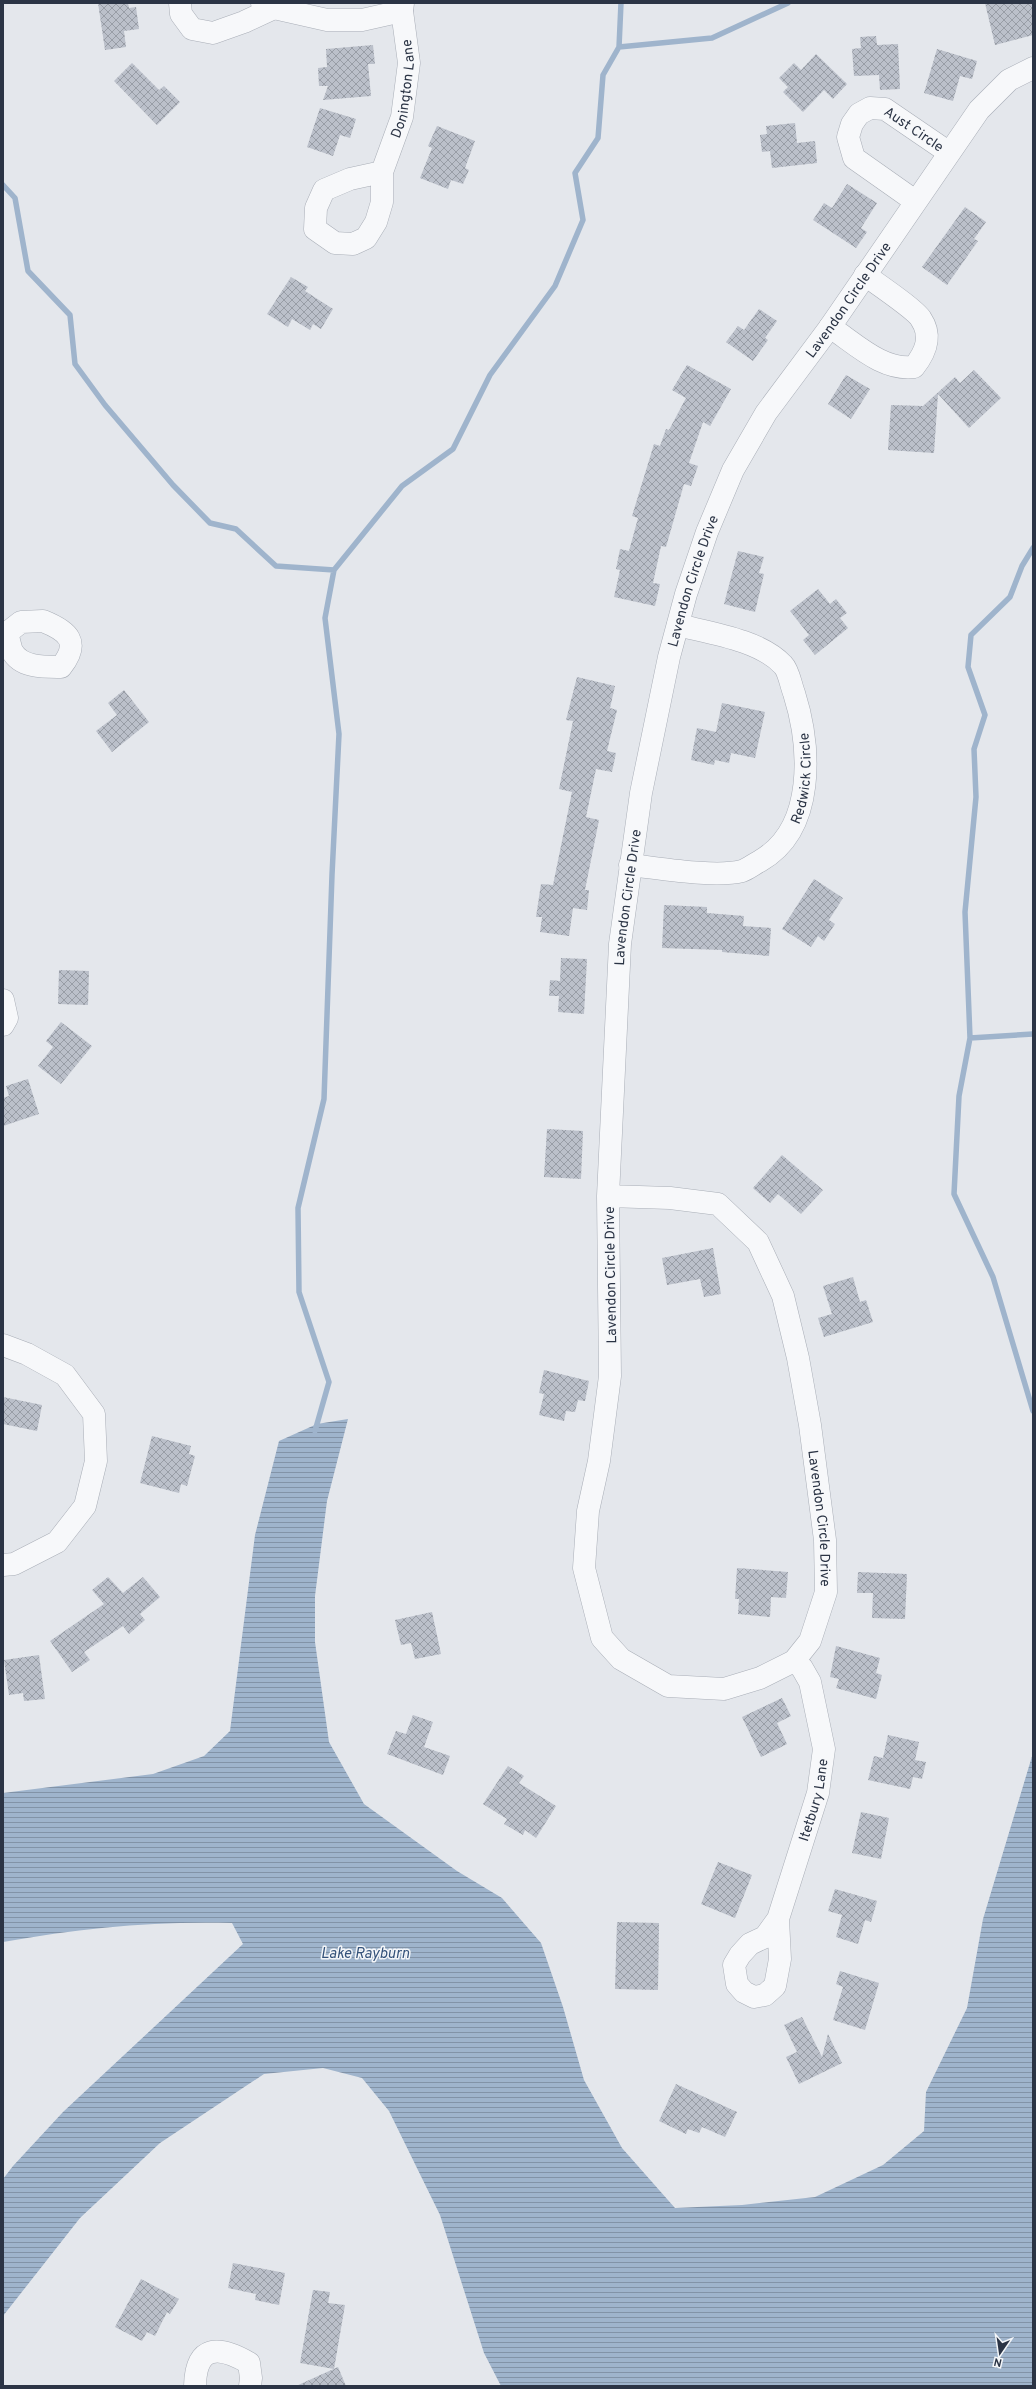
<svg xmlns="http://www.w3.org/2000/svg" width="1036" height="2389" font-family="Overpass,sans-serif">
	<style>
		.water { fill: url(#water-rules) }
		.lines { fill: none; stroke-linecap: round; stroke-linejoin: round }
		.stream { stroke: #9fb4cc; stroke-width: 5.5 }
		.building { fill: url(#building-cross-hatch) }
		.minor-casing { stroke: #a9aeb7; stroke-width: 23 }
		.minor { stroke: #f7f8fa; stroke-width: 22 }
		.labels { text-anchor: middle; stroke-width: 3; stroke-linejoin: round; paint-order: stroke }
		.street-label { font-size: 14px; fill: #2b3445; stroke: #f4f6f9 }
		.water-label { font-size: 15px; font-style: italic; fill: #34527a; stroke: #f4f6f9 }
	</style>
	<defs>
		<pattern id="water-rules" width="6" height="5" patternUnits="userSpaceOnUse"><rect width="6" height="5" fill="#9fb4cc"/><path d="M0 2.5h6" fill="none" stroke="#8293a7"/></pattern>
		<pattern id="building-cross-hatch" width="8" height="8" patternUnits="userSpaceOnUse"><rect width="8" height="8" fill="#bbc0ca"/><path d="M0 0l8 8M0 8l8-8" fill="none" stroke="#989da6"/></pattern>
	</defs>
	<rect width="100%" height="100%" fill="#e4e7ec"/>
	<path class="water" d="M348,1419l-21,82 -12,95v46l14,100 35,62 93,67 45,27 39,45 22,64 21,73 38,68 53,60 67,-3 73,-8 68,-32 41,-34 2,-39 41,-84 16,-89 50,-166v633h-532l-17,-33 -44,-138 -51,-104 -27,-33 -39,-10 -59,6 -104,69 -80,75 -77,98v-137l10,-13 50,-54 180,-168 -11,-21c-79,-2 -151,5 -229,19v-149l150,-19 51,-18 26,-25 25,-196 24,-94 38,-17z"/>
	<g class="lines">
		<path class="stream" d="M619,47l93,-9 76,-35
			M3,185l12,13 13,73 42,44 5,49 30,41 68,80 37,38 26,6 40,37 58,4
			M1033,548l-11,18 -12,31 -39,38 -3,32 17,48 -11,34 2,48 -11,115 5,126 -11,58 -5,98 39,83 40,134
			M970,1038l63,-4
			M315,1431l14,-49 -30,-90 -1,-84 26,-109 8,-224 7,-141 -14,-116 9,-48 68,-84 51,-37 37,-74 65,-89 28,-66 -8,-47 23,-35 5,-63 16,-28 2,-44"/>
	</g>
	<path class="building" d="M98,3h30l1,5 7,-1 3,22 -15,2 2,16 -21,3z
		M985,3h48v32l-38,10z
		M876,36l1,9 21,-1 2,45 -20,1 -1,-15 -25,1 -2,-27 9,-1 -1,-11z
		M373,45l2,19h-7l3,32 -48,4 5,-14h-9l-1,-18 9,-1 -1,-18z
		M937,49l40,12 -5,18 -12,-3 -7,25 -29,-8z
		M816,54l31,30 -14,15 -9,-9 -21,22 -20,-20 5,-5 -9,-9 15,-15 7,7z
		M132,63l27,27 5,-4 16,16 -23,23 -43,-44z
		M320,108l36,11 -6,19 -10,-3 -7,21 -26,-9z
		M795,123l2,20 18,-2 2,22 -45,5 -2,-17 -8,1 -2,-17 7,-1 -1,-8z
		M437,126l38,15 -10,27 4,2 -6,14 -12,-4 -3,9 -28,-11 12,-30 -4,-2z
		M847,184l30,19 -16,25 6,4 -11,16 -43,-28 11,-17 8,5z
		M965,207l21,15 -12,17 4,2 -31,44 -25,-18z
		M291,277l17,10 -3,4 28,18 -12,20 -8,-5 -3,6 -18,-11 -4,8 -21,-13z
		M759,309l18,12 -12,17 3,2 -15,21 -27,-19 12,-16 6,4z
		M687,365l44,24 -21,37 -7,-4 -14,41 9,3 -7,20 -7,-2 -18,63 -5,-1 -8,37 7,1 -5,22 -41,-9 6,-27 -4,-1 4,-20 9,2 9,-33 -6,-2 22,-72 6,2 6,-17 3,1 17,-32 -14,-8z
		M974,370l27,28 -32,30 -31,-34 -4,59 -46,-3 3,-45 32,1 32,-29 5,6z
		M846,375l24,14 -19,30 -23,-15z
		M738,551l26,6 -5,16 5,1 -9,38 -31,-8z
		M818,589l12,15 6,-5 11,14 -7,5 8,10 -33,27 -12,-15 6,-5 -19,-24z
		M577,677l38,9 -5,22 7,2 -10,41 9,2 -4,19 -16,-3 -10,48 13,3 -14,70h4l-2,20 -14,-2 -4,28 -29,-4 2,-15h-6l5,-33 12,1 19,-93 -13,-3 14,-68 -7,-1z
		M124,690l25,32 -37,30 -16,-21 21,-16 -9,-12z
		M722,703l43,9 -10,46 -24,-5 -2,10 -14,-3 -1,5 -23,-5 6,-32 19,4z
		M814,879l29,19 -14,22 6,4 -11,17 -6,-5 -7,11 -29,-18z
		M664,905l43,2v6l37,3 -1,10 28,2 -2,28 -47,-4v-2l-60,-2z
		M561,958l26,1 -3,55 -26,-2 1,-16h-10l1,-16 10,1z
		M59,970l30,1 -1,34 -30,-1z
		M61,1022l31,24 -31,38 -23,-18 15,-19 -7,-6z
		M28,1079l11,35 -36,12v-28l6,-2 -3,-10z
		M547,1129l36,2 -2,48 -37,-2z
		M782,1155l41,35 -22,24 -23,-20 -8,9 -17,-15z
		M713,1248l8,46 -17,3 -4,-18 -33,6 -5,-27z
		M853,1277l7,25 6,-2 7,22 -49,15 -6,-19 14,-4 -9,-28z
		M544,1370l45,11 -4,20 -7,-1 -3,12 -9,-1 -2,10 -25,-6 5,-21 -5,-1z
		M3,1397l39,8 -5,26 -34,-7z
		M152,1436l39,10 -2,8 6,2 -8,30 -6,-2 -2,9 -39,-10z
		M737,1568l51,4 -2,26 -15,-1 -1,20 -32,-3 1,-15h-4z
		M858,1572l49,2 -2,45 -33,-1 1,-25h-16z
		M108,1577l15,16 20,-16 17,20 -20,17 5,6 -16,14 -6,-8 -39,26 6,8 -18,12 -22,-31 54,-37 -12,-14z
		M432,1612l9,42 -26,5 -4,-16 -10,2 -6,-25z
		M836,1646l44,12 -4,15 6,2 -6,24 -40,-11 3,-9 -9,-2z
		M39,1655l6,44 -21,2 -1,-8 -14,2 -5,-35z
		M782,1698l9,18 -14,7 10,21 -26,13 -19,-40z
		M413,1715l20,7 -9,25 26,9 -7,19 -56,-21 9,-23 10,3z
		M888,1735l31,7 -4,18 11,2 -4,17 -9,-2 -3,12 -42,-9 6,-24 9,2z
		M508,1766l16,10 -5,7 37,23 -20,32 -11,-8 -2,5 -19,-11 3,-5 -24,-15z
		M861,1812l28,6 -8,41 -29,-6z
		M718,1862l34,13 -17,43 -34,-14z
		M835,1889l42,12 -6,21 -6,-2 -7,24 -22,-7 6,-22 -14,-4z
		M617,1922l42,1 -1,67 -43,-1z
		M840,1971l39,12 -14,47 -32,-10 10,-33 -7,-3z
		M802,2017l20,40 6,-23 14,29 -43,21 -13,-27 11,-5 -13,-27z
		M676,2084l61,28 -12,25 -23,-10 -3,6 -11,-4 -2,5 -27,-13z
		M233,2263l52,10 -6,32 -24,-5 1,-6 -28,-6z
		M141,2279l38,20 -9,15 -3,-2 -12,24 -8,-4 -5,9 -27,-14z
		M313,2290l17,2 -2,11 17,2 -11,64 -34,-6z
		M338,2367l8,19h-50z"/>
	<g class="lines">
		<g class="minor-casing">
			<g id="minor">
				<path d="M180,3l1,11 11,15 21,4 31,-11 30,-14"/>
				<path d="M262,3l12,5 53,12h35l40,-9"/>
				<path id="s1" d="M382,172l-32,7 -26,11 -8,18 -1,21 20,14 18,1 13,-6 10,-16 6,-20v-30l20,-55 7,-54 -7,-52 1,-8"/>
				<path id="s2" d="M915,201l-61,-43 -6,-21 4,-13 7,-10 11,-6 15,1 63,43"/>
				<path d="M830,327c25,16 52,44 84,40 11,-14 19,-30 7,-48 -5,-9 -45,-36 -56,-44"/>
				<path d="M43,621c25,10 38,21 18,46 -16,0 -40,1 -49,-16 -2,-5 -3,-12 -5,-18l14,-11z"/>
				<path id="s3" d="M630,865c29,3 85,13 112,6 6,-2 12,-7 18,-10 56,-32 51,-114 34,-168 -3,-7 -5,-22 -11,-28 -23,-25 -73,-32 -105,-40"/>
				<path d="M3,1000l4,18 -4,7"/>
				<path id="s4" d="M608,1196l62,2 48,6 40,38 25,54 15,62 12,67 15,115 1,52 -16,49 -16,20 -34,17 -36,11 -56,-3 -47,-27 -19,-21 -18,-70 4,-57 11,-50 11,-85 -2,-180 12,-252 21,-151 28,-136 17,-63 21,-62 26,-62 33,-57 64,-86 149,-217 30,-30 24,-12"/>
				<path d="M3,1345l24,9 38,21 29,39 2,47 -11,45 -28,36 -43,22 -11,1"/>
				<path id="s5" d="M778,1919l2,40 -5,27 -10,9 -11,2 -10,-5 -7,-8 -3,-19 6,-10 10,-11 15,-7 13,-18 40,-126 6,-44 -14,-67 -8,-14 -8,-7"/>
				<path d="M195,2386c1,-41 23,-41 54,-23l2,15 -1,8"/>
			</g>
		</g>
		<use href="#minor" class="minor"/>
	</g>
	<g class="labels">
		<g class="street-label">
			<text dy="5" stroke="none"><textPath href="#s1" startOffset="315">Donington Lane</textPath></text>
			<text dy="5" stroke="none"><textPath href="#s2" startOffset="185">Aust Circle</textPath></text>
			<text dy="5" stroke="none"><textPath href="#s4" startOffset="2210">Lavendon Circle Drive</textPath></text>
			<text dy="5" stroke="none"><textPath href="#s4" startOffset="1886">Lavendon Circle Drive</textPath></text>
			<text dy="5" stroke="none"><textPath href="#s3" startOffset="231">Redwick Circle</textPath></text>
			<text dy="5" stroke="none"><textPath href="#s4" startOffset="1562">Lavendon Circle Drive</textPath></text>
			<text transform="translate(610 1275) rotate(-91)" y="5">Lavendon Circle Drive</text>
			<text dy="5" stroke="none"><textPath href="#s4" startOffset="451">Lavendon Circle Drive</textPath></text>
			<text dy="5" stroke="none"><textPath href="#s5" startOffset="323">Itetbury Lane</textPath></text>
		</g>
		<g class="water-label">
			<text x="365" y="1958">Lake Rayburn</text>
		</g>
	</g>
	<rect width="1036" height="2389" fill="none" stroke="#2b3445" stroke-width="8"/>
	<g transform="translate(1000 2353) rotate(193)" stroke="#f4f6f9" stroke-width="3" paint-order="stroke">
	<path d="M0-3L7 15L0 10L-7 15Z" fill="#2b3445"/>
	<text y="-6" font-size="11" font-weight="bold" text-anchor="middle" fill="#2b3445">N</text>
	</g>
</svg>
